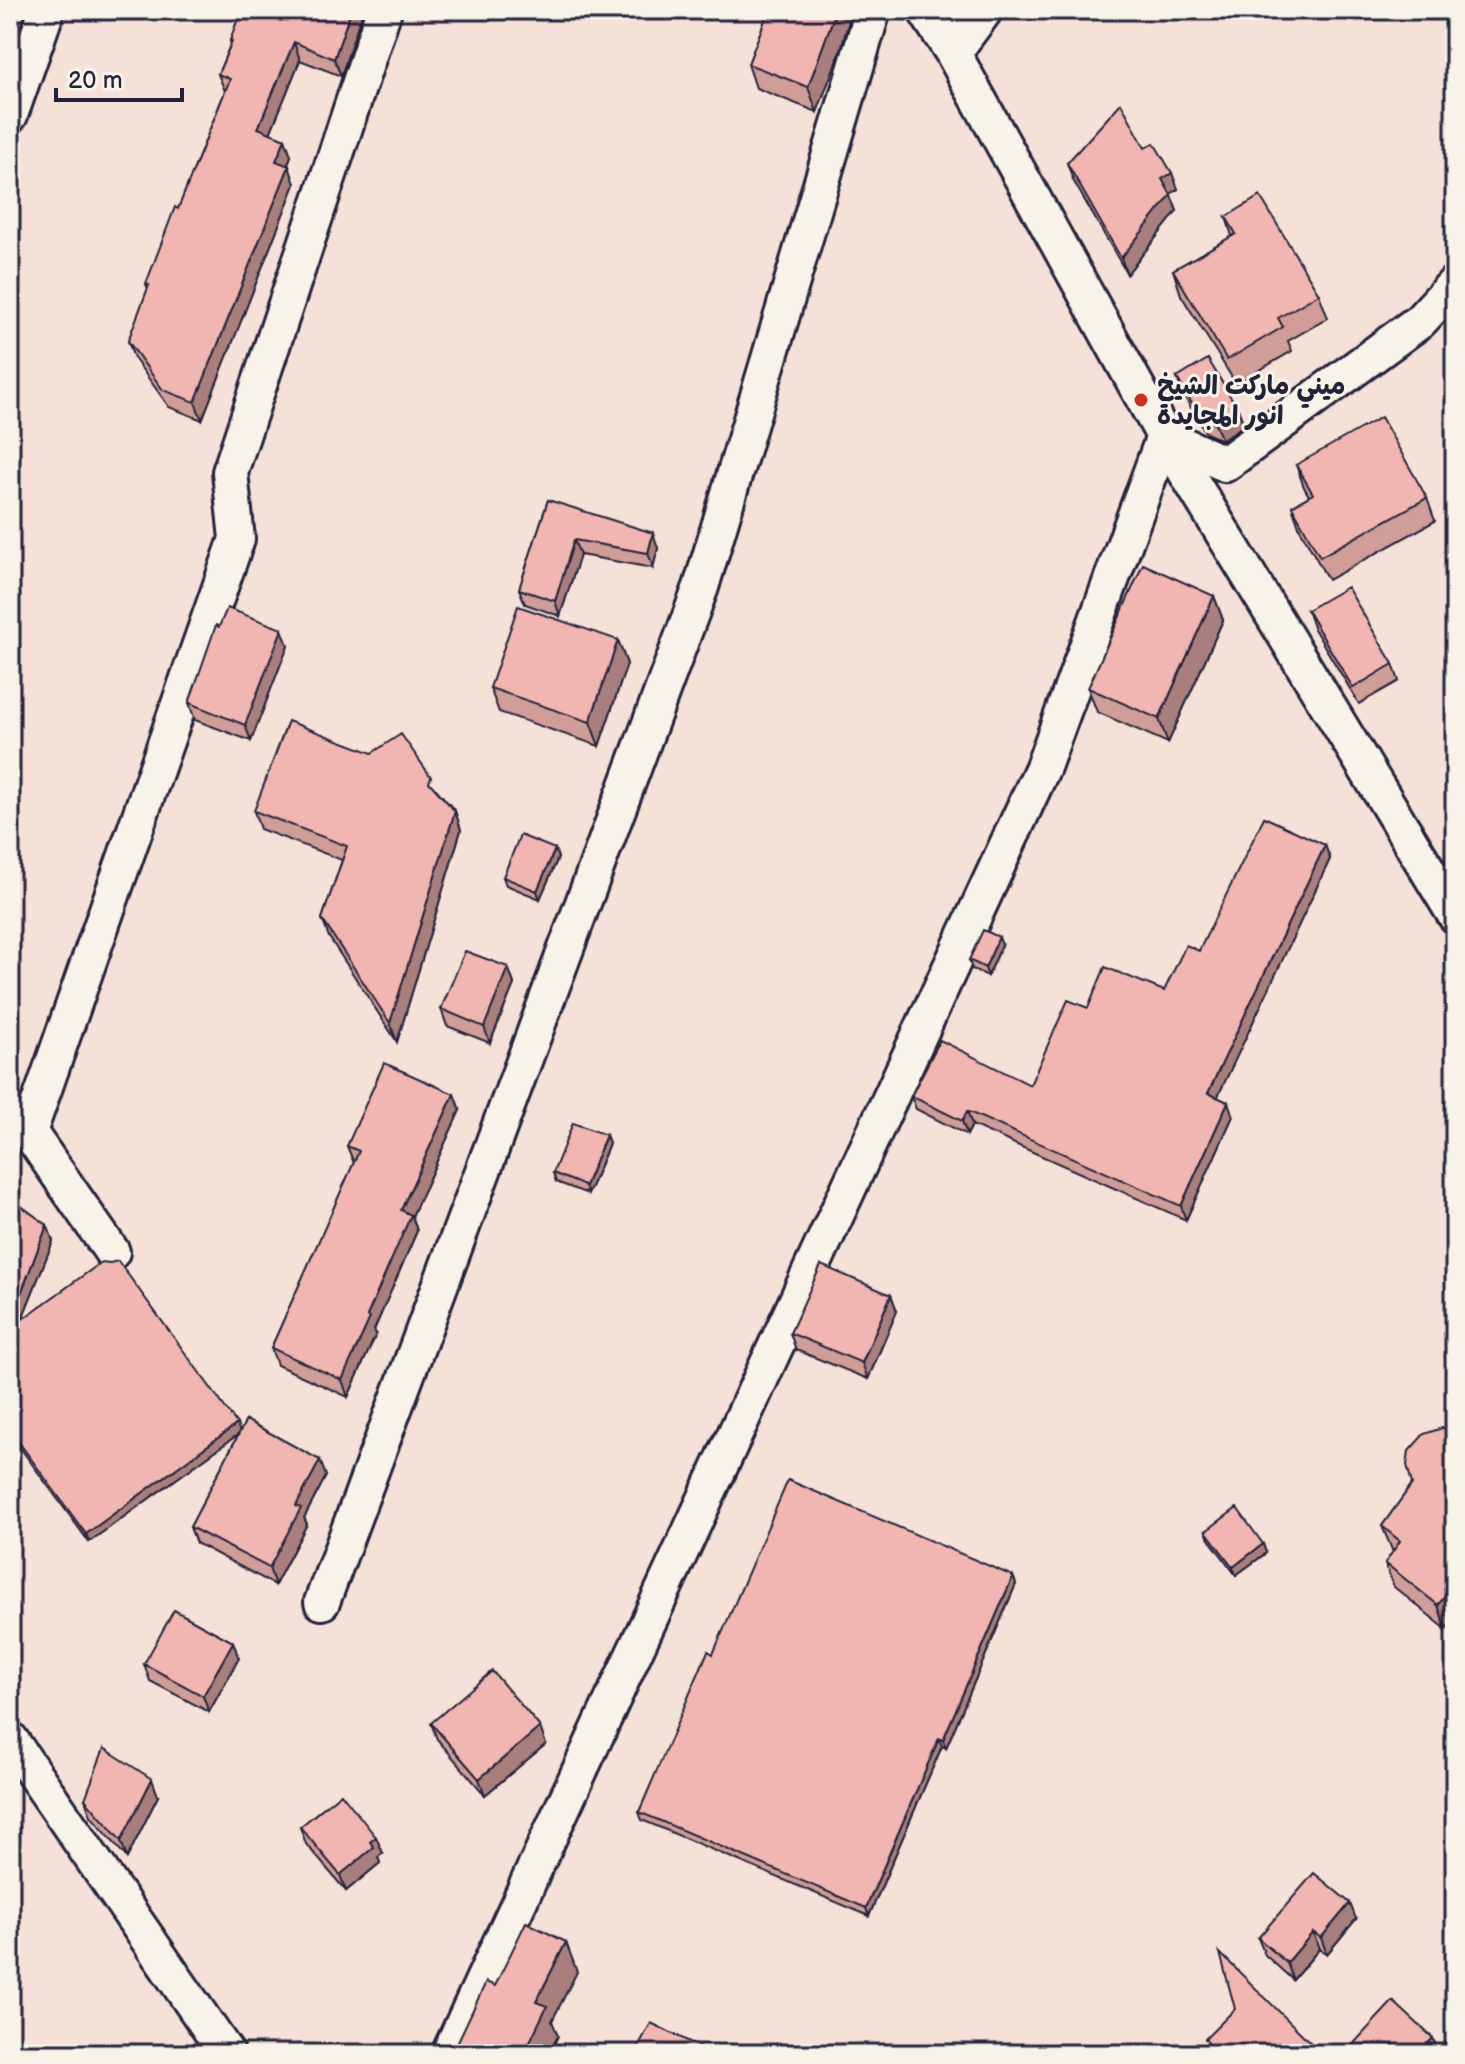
<svg xmlns="http://www.w3.org/2000/svg" width="1465" height="2064" font-family="'Balsamiq Sans','Playpen Sans Arabic',sans-serif">
	<style>
		.lines { fill: none; stroke-linecap: round; stroke-linejoin: round }
		.street-casing { stroke: #22223b; stroke-width: 40 }
		.street { stroke: #f7f3e8; stroke-width: 34 }
		.wall { fill: #d09d99; stroke: #22223b; stroke-width: 2 }
		.shaded-wall { fill: #a97f7d; stroke: #22223b; stroke-width: 2 }
		.building { fill: #f2b6b2; stroke: #22223b; stroke-width: 2 }
		.poi-dot { fill: #c8321e; stroke: #f7f3e8; stroke-width: 3 }
		.labels { text-anchor: middle; stroke-width: 6; stroke-linejoin: round; paint-order: stroke }
		.poi-label { font-size: 26px; font-weight: bold; fill: #22223b; stroke: #f7f3e8; text-anchor: start }
	</style>
	<rect width="100%" height="100%" fill="#f6e1d8"/>
	<filter id="ink" filterUnits="userSpaceOnUse"><feTurbulence type="fractalNoise" baseFrequency=".0125" numOctaves="2"/><feDisplacementMap in="SourceGraphic" scale="16" xChannelSelector="R" yChannelSelector="G"/><feConvolveMatrix kernelMatrix="1 2 1 2 8 2 1 2 1" color-interpolation-filters="sRGB"/></filter>
	<g filter="url(#ink)">
		<g class="lines">
			<g class="street-casing">
				<path id="street" d="M925,10l28,43 211,383 291,479
					M953,53l32,-43
					M10,115l37,-105
					M112,1252l-83,-120 208,-593 -7,-67 154,-462
					M322,1602l379,-1015 172,-577
					M10,1739l217,315
					M449,2054l594,-1287 121,-331 61,28 195,-143 35,-38"/>
			</g>
			<use href="#street" class="street"/>
		</g>
		<path class="wall" d="M241,10h122l-22,66 -41,-16 -30,73 15,6 6,17 -4,10 8,18 -93,236 -33,-13 -35,-49 -6,-17 20,-52 -2,-5 32,-75 47,-118 -7,-17 13,-31 -1,-2z
			M769,10h83l-11,39 -24,63 -61,-24 -8,-24z
			M1145,148l33,41 -8,5 7,17 -50,63 -54,-94 -6,-17z
			M1226,217l93,77 9,24 -40,23 4,10 -56,33 -55,-89 -8,-25 59,-34z
			M1177,378l61,31 6,16 -22,15 -16,-7 -23,-39z
			M1296,465l131,33 8,23 -107,59 -28,-51 -8,-23 17,-10 -5,-9z
			M548,500l110,48 -5,20 -73,-13 -20,61 -35,-12 -6,-15z
			M1214,596l9,24 -55,123 -71,-31 -9,-24z
			M1307,610l86,54 6,17 -40,23 -46,-77z
			M618,640l9,24 -28,82 -100,-34 -9,-24z
			M288,645l-37,96 -56,-21 -6,-17z
			M436,789l19,22 6,19 -64,212 -68,-105 -7,-18 20,-59 -82,-31 -6,-18z
			M1325,845l5,14 -113,238 16,19 -47,104 -214,-95 -5,10 -51,-26 -5,-13 119,-11 58,-77 76,-17 35,-40z
			M555,849l3,9 -18,41 -34,-14 -3,-8z
			M1002,945l-14,31 -16,-7 -3,-9z
			M508,967l6,17 -24,59 -43,-17 -6,-17z
			M460,1110l-48,106 5,15 -43,99 2,4 -28,63 -71,-32 -6,-17 83,-185 -7,-17z
			M606,1135l3,9 -21,50 -32,-12 -3,-9z
			M10,1198l37,27 6,16 -31,78 -12,-5z
			M891,1295l6,16 -29,68 -72,-29 -6,-17z
			M10,1328l230,104 86,44 -22,42 3,6 -32,61 -79,-42 -6,-16 49,-94 -150,109 -79,-108z
			M1412,1484l34,145 -52,-42 -9,-24 8,-11 -11,-26z
			M1206,1531l57,13 3,9 -30,22 -27,-36z
			M1013,1576l3,8 -70,164 -4,-2 -73,170 -227,-96 -3,-8 74,-158z
			M233,1642l6,16 -30,54 -59,-31 -6,-17z
			M431,1723l115,21 -61,51 -48,-56z
			M158,1796l-31,62 -36,-42 -6,-17z
			M300,1827l83,26 -5,4 2,6 -34,28 -40,-47z
			M1356,1919l-29,35 -8,-5 -26,31 -28,-25 -7,-17z"/>
		<path class="shaded-wall" d="M351,10h12l-22,66 -7,-17z
			M836,10h16l-11,39 -24,63 -9,-25z
			M294,42l6,18 -35,86 -7,-18z
			M285,139l6,17 -9,23 -6,-18z
			M289,166l6,18 -93,236 -7,-18z
			M1172,173l6,16 -10,7 -6,-17z
			M1171,195l6,16 -50,63 -6,-16z
			M1238,409l6,16 -22,15 -7,-16z
			M653,533l5,15 -5,20 -5,-15z
			M574,540l6,15 -20,61 -5,-15z
			M1214,596l9,24 -55,123 -9,-24z
			M282,629l6,16 -37,96 -6,-16z
			M618,640l9,24 -28,82 -9,-24z
			M455,811l6,19 -64,212 -7,-19z
			M1325,845l5,14 -117,248 -5,-14z
			M555,849l3,9 -18,41 -3,-8z
			M999,937l3,8 -14,31 -3,-8z
			M508,967l6,17 -24,59 -6,-16z
			M454,1094l6,16 -48,106 5,15 -43,99 2,4 -28,63 -6,-17 25,-64 34,-106z
			M1228,1102l5,14 -47,104 -5,-14z
			M967,1111l5,14 -5,10 -5,-14z
			M606,1135l3,9 -21,50 -3,-8z
			M47,1225l6,16 -31,78 -5,-15z
			M891,1295l6,16 -29,68 -6,-16z
			M237,1424l3,9 -151,109 -3,-8z
			M320,1460l6,16 -22,42 3,6 -32,61 -6,-17 27,-62z
			M1263,1544l3,9 -30,22 -3,-8z
			M1013,1576l3,8 -70,164 -3,-8z
			M1455,1584v35l-9,10 -8,-24z
			M233,1642l6,16 -30,54 -6,-16z
			M540,1727l6,17 -61,51 -6,-16z
			M939,1738l3,8 -73,170 -3,-8z
			M152,1779l6,17 -31,62 -6,-17z
			M376,1837l7,16 -5,4 2,6 -34,28 -6,-16 30,-33z
			M1350,1903l6,16 -29,35 -6,-16z
			M1313,1932l6,17 -26,31 -6,-17z
			M566,1942l11,30 -25,49 6,15 -9,18h-25l12,-52z
			M1433,2038l6,16h-21z"/>
		<path class="building" d="M241,10h110l-17,49 -40,-17 -36,86 27,11 -9,22 13,5 -94,236 -32,-12 -35,-49 21,-56 -3,-1 29,-77 3,2 52,-130 -12,-5 14,-33h-2z
			M769,10h67l-28,77 -60,-23z
			M1121,103l24,45 9,-5 18,30 -10,6 9,16 -50,63 -54,-95z
			M1260,196l59,98 -41,24 5,9 -56,33 -54,-90 63,-36 -10,-17z
			M1208,359l30,50 -23,15 -15,-7 -23,-39z
			M1381,417l46,81 -107,59 -28,-51 21,-12 -17,-29z
			M548,500l105,33 -5,20 -74,-13 -19,61 -36,-12z
			M1143,564l71,32 -55,123 -71,-31z
			M1347,587l46,77 -40,24 -46,-78z
			M518,606l100,34 -28,82 -100,-34z
			M227,608l55,21 -37,96 -56,-22 27,-78 3,2z
			M288,721l84,32 29,-19 30,43 -2,5 26,29 -65,212 -68,-104 25,-73 -93,-35z
			M1264,817l61,28 -117,248 20,9 -47,104 -214,-95 -5,10 -51,-25 29,-56 90,45 38,-85 20,8 17,-41 59,24 22,-46 13,6z
			M520,835l35,14 -18,42 -34,-14z
			M983,930l16,7 -14,31 -16,-8z
			M465,951l43,16 -24,60 -43,-18z
			M384,1063l70,31 -53,116 10,5 -44,101 3,2 -28,62 -71,-32 88,-197 -12,-5z
			M573,1123l33,12 -21,51 -32,-13z
			M10,1198l37,27 -30,79 -7,-3z
			M118,1261l119,163 -151,110 -76,-104v-102l92,-66 8,1z
			M821,1265l70,30 -29,68 -72,-30z
			M246,1420l74,40 -24,46 5,2 -32,60 -79,-41z
			M1442,1428h13v156l-17,21 -53,-42 15,-22 -18,-15 30,-42 -5,-19 2,-14 15,-17z
			M788,1480l225,96 -70,164 -4,-2 -73,170 -227,-96 69,-161 5,3z
			M1237,1508l26,36 -30,23 -27,-36z
			M174,1610l59,32 -30,54 -59,-32z
			M492,1671l48,56 -61,52 -48,-56z
			M104,1748l48,31 -31,62 -36,-42z
			M341,1793l35,44 -6,5 4,5 -34,28 -40,-48z
			M1314,1873l36,30 -29,35 -8,-6 -26,31 -29,-25z
			M526,1922l40,20 -30,60 11,4 -23,48h-72l34,-72 9,4z
			M1220,1953l102,101h-123l10,-10 -4,-5 30,-30z
			M1393,2001l40,37 -15,16h-74z
			M651,2023l63,31h-80z"/>
	</g>
	<circle class="poi-dot" cx="1141" cy="400" r="8"/>
	<g class="labels">
		<g class="poi-label">
			<text x="1157" y="394">ميني ماركت الشيخ<tspan x="1157" dy="30">انور المجايدة</tspan></text>
		</g>
	</g>
	<rect width="1465" height="2064" fill="none" stroke="#f7f3e8" stroke-width="40"/>
	<rect x="20" y="20" width="1425" height="2024" fill="none" stroke="#22223b" stroke-width="3" filter="url(#ink)"/>
	<path d="M56 88v12h126v-12" fill="none" stroke="#22223b" stroke-width="4"/>
	<text x="68" y="88" font-size="24" fill="#22223b" stroke="#f7f3e8" stroke-width="6" paint-order="stroke">20 m</text>
</svg>
